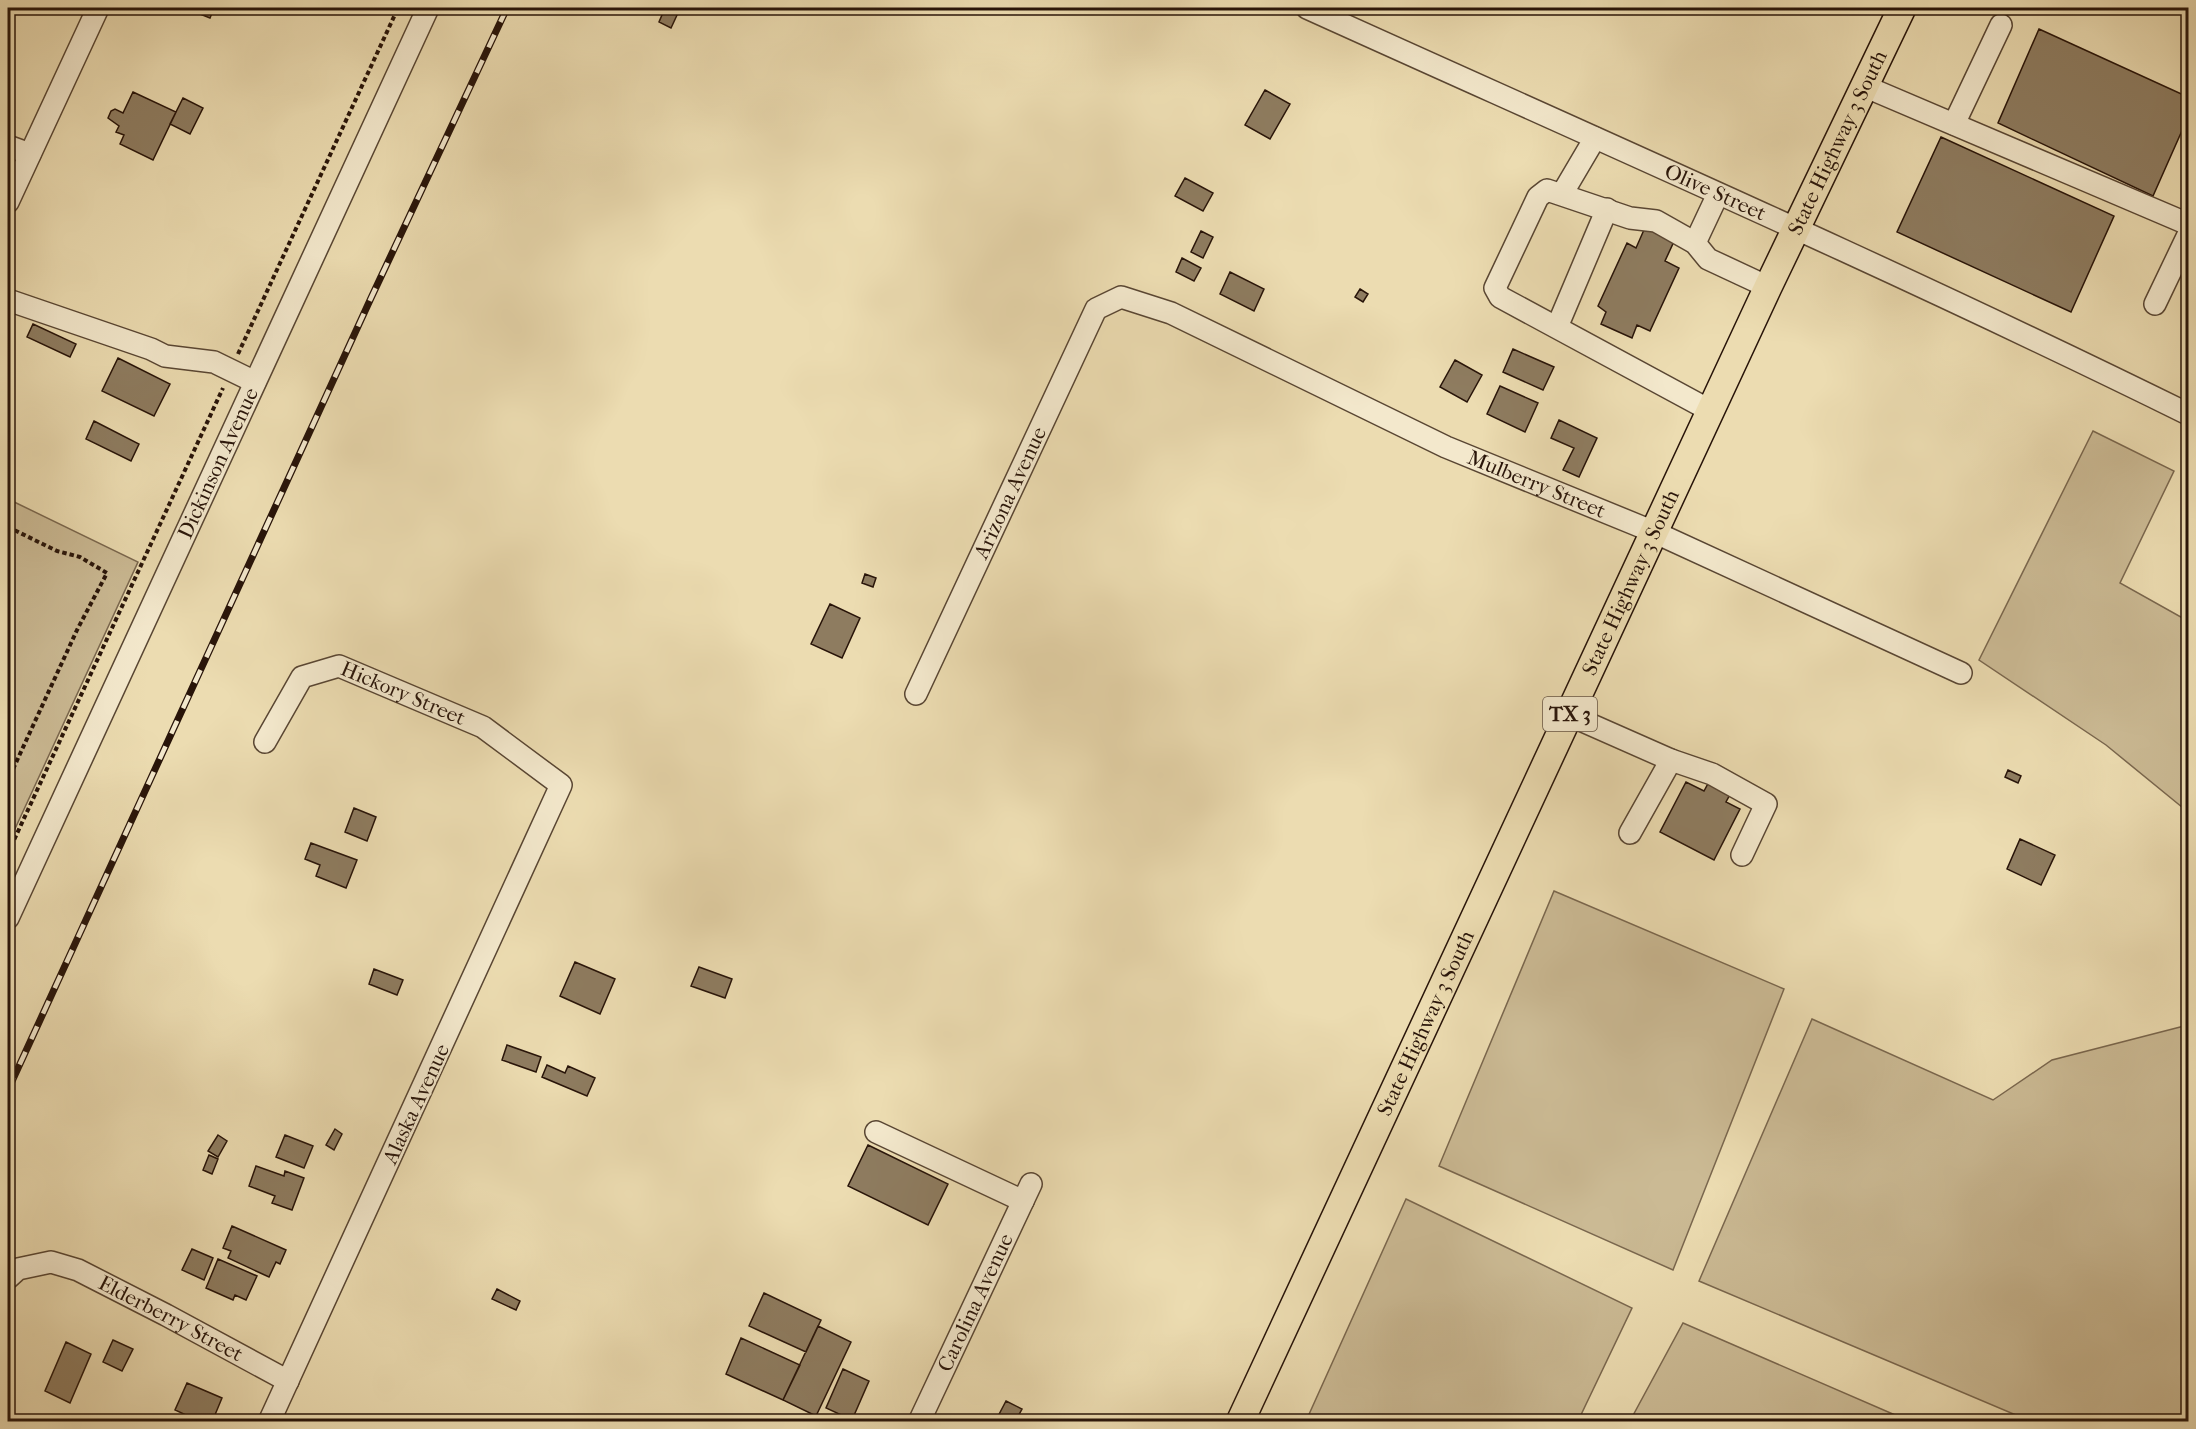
<svg xmlns="http://www.w3.org/2000/svg" width="2196" height="1429" font-family="'IM FELL French Canon',serif">
	<style>
		.green { fill: #cbba94; stroke: #7a674e; stroke-width: 1.5 }
		.building { fill: #8e7c60; stroke: #281409; stroke-width: 1.5 }
		.lines { fill: none; stroke-linecap: round; stroke-linejoin: round }
		.minor-casing { stroke: #594633; stroke-width: 24 }
		.major-casing { stroke: #281409; stroke-width: 30 }
		.path { stroke: #281409; stroke-width: 4; stroke-dasharray: 4.5 3; stroke-linecap: butt }
		.minor { stroke: #f3e8cc; stroke-width: 21 }
		.major { stroke: #ecdcb1; stroke-width: 27 }
		.rail-casing { stroke: #281409; stroke-width: 7 }
		.rail { stroke: #f3e8cc; stroke-width: 4.5; stroke-dasharray: 14; stroke-linecap: butt }
		.labels { text-anchor: middle; stroke-width: 4.5; stroke-linejoin: round; paint-order: stroke }
		.shield { fill: #f3e8cc; stroke: #655444; stroke-width: 1.5 }
		.shield-label { font-size: 20px; font-weight: bold; fill: #281409 }
		.street-label { font-size: 21px; fill: #281409; stroke: #f3e8cc }
	</style>
	<rect width="100%" height="100%" fill="#ecdcb1"/>
	<filter id="stains"><feTurbulence type="fractalNoise" baseFrequency=".00333" numOctaves="4"/><feColorMatrix values="0 0 0 0 .2 0 0 0 0 .09 0 0 0 0 .02 0 0 0 .5 -.17"/></filter>
	<radialGradient id="worn" r=".72"><stop offset=".6" stop-color="#630" stop-opacity="0"/><stop offset="1" stop-color="#630" stop-opacity=".3"/></radialGradient>
	<path class="green" d="M2093,431l81,40 -54,112 68,38v191l-82,-67 -127,-85z
		M8,499l130,63 -130,282z
		M1554,891l230,98 -111,281 -234,-104z
		M1812,1019l181,81 59,-40 136,-35v396h-158l-331,-140z
		M1406,1199l226,109 -54,113h-272z
		M1683,1323l226,98h-279z"/>
	<path class="building" d="M185,8h29l-4,10z
		M665,8l13,5 -7,15 -12,-6z
		M2039,29l149,68v20l-35,79 -155,-73z
		M1265,90l25,14 -20,35 -25,-14z
		M133,92l43,20 -23,48 -33,-16 4,-9 -8,-3 3,-6 -11,-8 3,-7 4,-2 8,4z
		M183,98l20,10 -13,26 -20,-10z
		M1941,137l173,79 -43,96 -174,-80z
		M1185,178l28,15 -10,18 -28,-15z
		M1647,223l29,14 -11,24 14,7 -29,63 -13,-6 -5,13 -31,-14 5,-12 -8,-6 29,-63 9,5z
		M1201,231l12,6 -10,21 -12,-6z
		M1182,258l19,10 -7,13 -18,-9z
		M1230,272l34,17 -10,22 -34,-17z
		M1360,289l8,5 -5,8 -8,-5z
		M33,324l43,20 -6,13 -43,-20z
		M1513,349l41,18 -11,23 -40,-18z
		M118,358l52,26 -16,32 -52,-25z
		M1455,360l27,15 -15,27 -27,-15z
		M1500,386l38,17 -13,29 -38,-18z
		M1559,420l38,18 -18,39 -16,-7 11,-22 -23,-10z
		M94,421l45,23 -8,17 -45,-22z
		M865,574l11,4 -3,9 -11,-4z
		M830,604l30,14 -18,40 -31,-14z
		M2008,770l13,6 -3,7 -13,-6z
		M1711,778l22,11 -7,13 14,7 -26,51 -54,-28 26,-50 18,9z
		M354,808l22,9 -9,24 -22,-9z
		M2020,839l35,16 -14,30 -34,-16z
		M311,843l46,17 -11,28 -30,-12 4,-11 -15,-6z
		M575,962l40,17 -15,35 -40,-18z
		M699,967l33,12 -7,19 -34,-12z
		M374,969l29,11 -6,15 -28,-11z
		M507,1045l34,12 -5,15 -34,-12z
		M547,1065l18,8 3,-7 27,12 -8,18 -45,-19z
		M335,1129l7,5 -8,16 -8,-5z
		M218,1135l9,6 -9,16 -10,-6z
		M285,1135l28,11 -9,22 -28,-11z
		M868,1145l80,39 -20,41 -80,-39z
		M209,1155l9,4 -6,15 -9,-4z
		M256,1166l28,10 1,-5 19,7 -12,32 -20,-7 3,-7 -26,-10z
		M232,1226l54,24 -6,14 -4,-2 -7,15 -41,-19 3,-7 -8,-3z
		M192,1249l21,9 -9,22 -22,-10z
		M218,1259l39,17 -11,24 -11,-5 -2,5 -27,-12z
		M497,1289l23,12 -4,9 -24,-11z
		M764,1293l57,27 -15,32 -57,-26z
		M818,1326l33,16 -35,74 -33,-16z
		M741,1338l59,27 -17,35 -57,-26z
		M113,1340l20,9 -11,22 -19,-9z
		M66,1342l25,12 -21,49 -25,-12z
		M843,1369l26,12 -17,39 -26,-12z
		M187,1383l35,15 -10,24h-11l-26,-12z
		M1006,1401l16,8 -7,13h-20z
		M1027,1415l15,7h-19z"/>
	<g class="lines">
		<g class="minor-casing">
			<g id="minor">
				<path id="s1" d="M1307,8c294,133 591,263 881,406"/>
				<path d="M1864,86l324,138"/>
				<path d="M1954,124l47,-99"/>
				<path d="M8,146l22,8"/>
				<path d="M1562,194l33,-56"/>
				<path d="M8,202l90,-194"/>
				<path d="M1695,243l23,-49"/>
				<path d="M8,300l143,49 14,7 49,6 41,20"/>
				<path d="M2155,304l33,-69"/>
				<path d="M1557,327l50,-118"/>
				<path d="M1711,411l-211,-114 -5,-9 43,-91 9,-7 83,28 26,3 39,22 13,16 60,28"/>
				<path id="s2" d="M916,694l180,-385 25,-12 50,16 275,134 208,85 307,141"/>
				<path d="M1569,715l102,45 -41,73"/>
				<path id="s3" d="M265,742l37,-65 37,-11 144,61 78,58 -292,637"/>
				<path d="M1671,760l41,14 54,30 -24,51"/>
				<path id="s4" d="M8,918l420,-910"/>
				<path d="M876,1132l147,69"/>
				<path id="s5" d="M8,1278l10,-9 33,-7 27,8 88,45 122,66"/>
				<path id="s6" d="M919,1422l112,-238"/>
			</g>
		</g>
		<g class="major-casing">
			<g id="major">
				<path id="s7" d="M1240,1422l528,-1135 134,-279"/>
			</g>
		</g>
		<path class="path" d="M238,354l160,-346
			M8,527l49,24 23,6 27,16 -30,57 -69,150
			M8,853l215,-465"/>
		<use href="#minor" class="minor"/>
		<use href="#major" class="major"/>
		<g class="rail-casing">
			<path id="rail" d="M8,1090l363,-792 136,-290"/>
		</g>
		<use href="#rail" class="rail"/>
	</g>
	<g class="labels">
		<rect class="shield" x="1543" y="697" width="54" height="34" rx="4.5"/>
		<g class="shield-label">
			<text x="1570" y="721">TX 3</text>
		</g>
		<g class="street-label">
			<text dy="7" stroke="none"><textPath href="#s7" startOffset="1412">State Highway 3 South</textPath></text>
			<text dy="7" stroke="none"><textPath href="#s1" startOffset="448">Olive Street</textPath></text>
			<text dy="7" stroke="none"><textPath href="#s4" startOffset="501">Dickinson Avenue</textPath></text>
			<text dy="7" stroke="none"><textPath href="#s2" startOffset="909">Mulberry Street</textPath></text>
			<text dy="7" stroke="none"><textPath href="#s2" startOffset="222">Arizona Avenue</textPath></text>
			<text dy="7" stroke="none"><textPath href="#s7" startOffset="926">State Highway 3 South</textPath></text>
			<text dy="7" stroke="none"><textPath href="#s3" startOffset="183">Hickory Street</textPath></text>
			<text dy="7" stroke="none"><textPath href="#s7" startOffset="440">State Highway 3 South</textPath></text>
			<text transform="translate(416 1104) rotate(-65)" y="7">Alaska Avenue</text>
			<text dy="7" stroke="none"><textPath href="#s6" startOffset="132">Carolina Avenue</textPath></text>
			<text dy="7" stroke="none"><textPath href="#s5" startOffset="180">Elderberry Street</textPath></text>
		</g>
	</g>
	<rect width="2196" height="1429" fill="none" stroke="#ecdcb1" stroke-width="30"/>
	<rect x="9" y="9" width="2178" height="1411" fill="none" stroke="#281409" stroke-width="3"/>
	<rect x="15" y="15" width="2166" height="1399" fill="none" stroke="#281409" stroke-width="1.5"/>
	<rect width="100%" height="100%" filter="url(#stains)"/>
	<rect width="100%" height="100%" fill="url(#worn)"/>
</svg>
